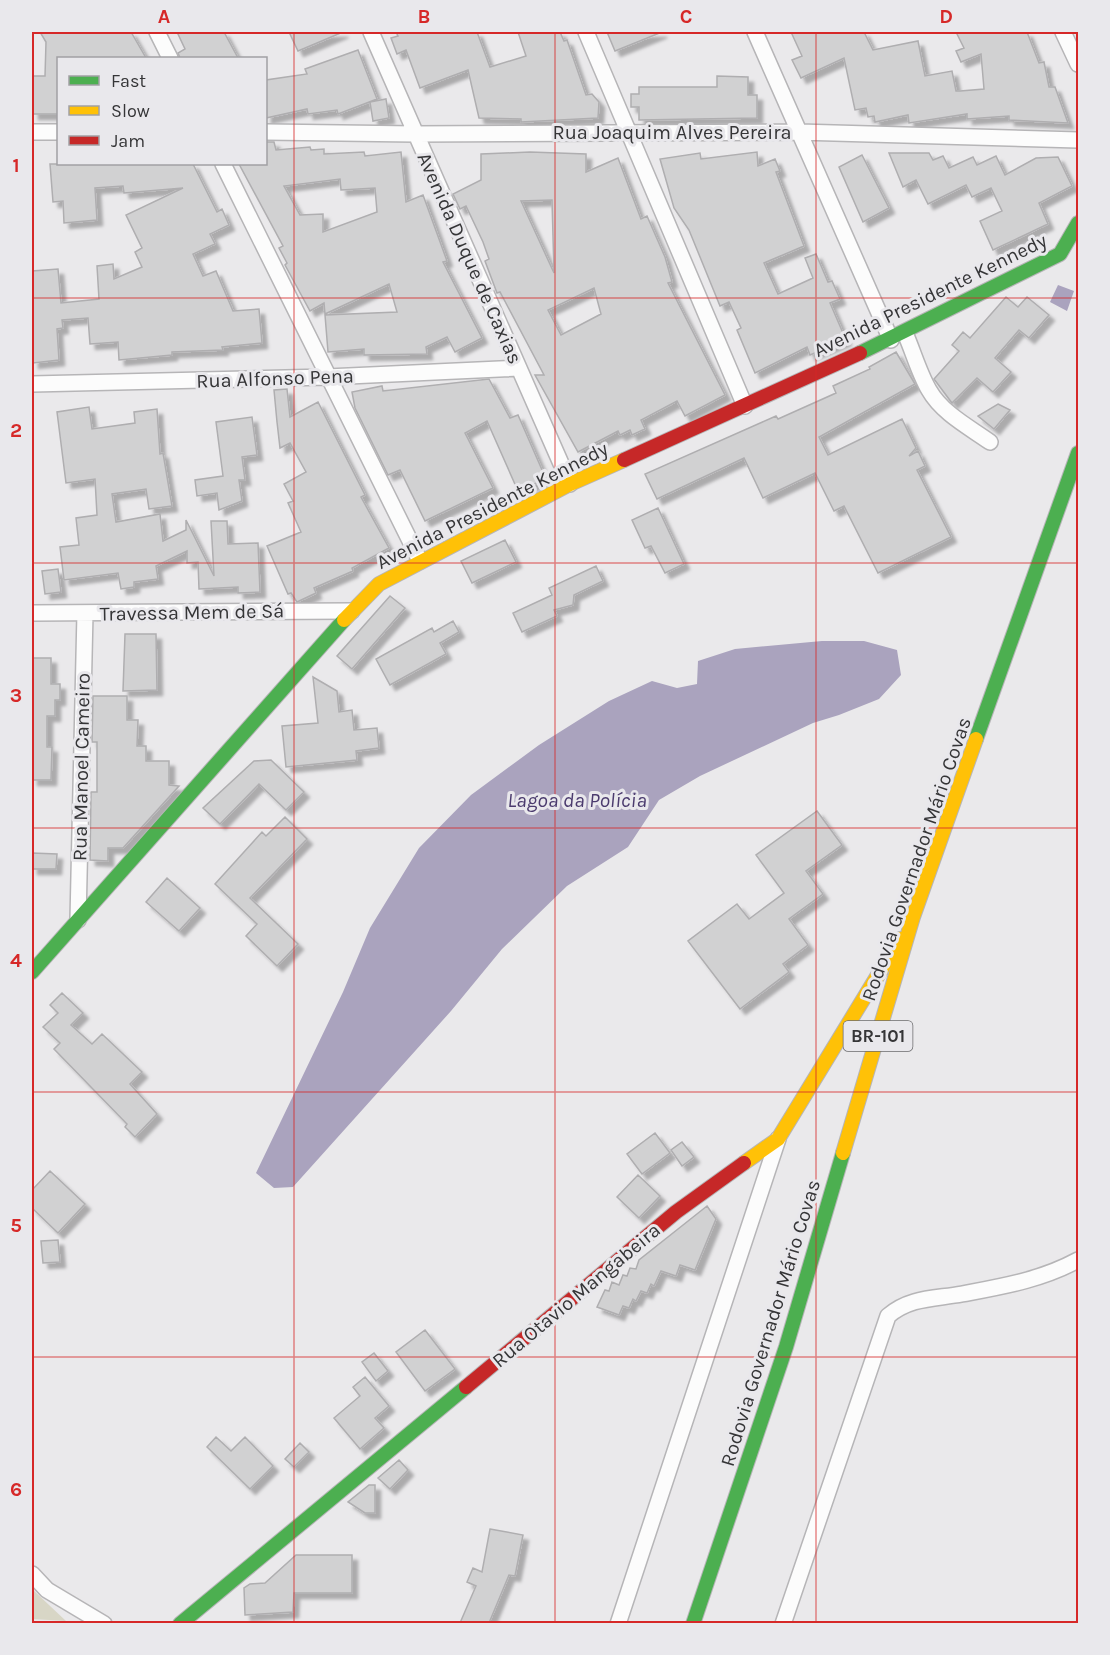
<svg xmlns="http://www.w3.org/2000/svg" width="1110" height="1655" font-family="Karla,sans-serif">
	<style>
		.green { fill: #d8d6c6 }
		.water { fill: #aaa3be }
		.building { fill: #d1d1d2; stroke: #afaeb0; stroke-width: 1.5; fill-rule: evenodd; filter: url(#shadow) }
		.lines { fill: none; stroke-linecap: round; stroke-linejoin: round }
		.street-casing { stroke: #b6b5b7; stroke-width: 18 }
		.fast-casing { stroke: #b6b5b7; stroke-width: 16 }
		.slow-casing { stroke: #b6b5b7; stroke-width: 16 }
		.jam-casing { stroke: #b6b5b7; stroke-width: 16 }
		.street { stroke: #fcfcfc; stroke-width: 15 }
		.fast { stroke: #4caf50; stroke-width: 14 }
		.slow { stroke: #ffc107; stroke-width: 14 }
		.jam { stroke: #c62828; stroke-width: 14 }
		.grid { fill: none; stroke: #d62828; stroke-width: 1.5; stroke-opacity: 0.55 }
		.labels { text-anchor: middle; stroke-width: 6; stroke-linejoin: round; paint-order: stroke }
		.shield { fill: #e9e8ec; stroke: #6b6b6d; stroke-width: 1.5 }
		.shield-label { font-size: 18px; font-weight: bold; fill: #353537 }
		.street-label { font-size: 20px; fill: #353537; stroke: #e9e8ec }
		.water-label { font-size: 21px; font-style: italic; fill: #4b3b6e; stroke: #e9e8ec }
		.neatline { fill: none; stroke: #d62828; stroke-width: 2 }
		.grid-label { font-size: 20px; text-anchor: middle; font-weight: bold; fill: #d62828 }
	</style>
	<defs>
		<filter id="shadow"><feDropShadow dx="5.5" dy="5.5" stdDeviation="1.5" flood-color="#0004"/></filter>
	</defs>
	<rect width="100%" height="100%" fill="#eae9eb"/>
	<path class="green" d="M32,1589l34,32 -34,-2z"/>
	<path class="water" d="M1058,285l16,6 -7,20 -17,-9z
		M822,641h42l33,9 4,25 -22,24 -40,16 -26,8 -113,53 -41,24 -31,47 -61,39 -65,63 -51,62 -158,176 -19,1 -18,-15 87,-181 27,-64 49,-80 52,-53 68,-50 70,-44 43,-20 25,7 20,-4 1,-23 37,-12z"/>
	<path class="building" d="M40,32h91l15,26h-88v56h-25l-1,-38h13l1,-34z
		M177,32h47l14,26h-58l-2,-5 7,-4z
		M289,32h54l-45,19z
		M396,32h81l13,35 36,-11 -8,-24h42l4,9 3,-1 19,55 6,-1 7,8 -1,16 -77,4v-3l-42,-1 -11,-48 -48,18 -14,-38 -9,4 -6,-16 7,-2z
		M607,32h55l-47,19z
		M791,32h73l9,18 45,-9 7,35 27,-5 4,20h4l24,-2 -3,-35 -20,8 -5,-11 8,-3 -8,-16h71l12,31 5,-1 5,25h6l13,36 -59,-3v-4l-42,3v-5l-58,9 -1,-8 -33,7 -1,-6 -6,1 -2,-9 -11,2 -11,-52 -43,20 -9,-18 10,-4z
		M358,50l19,49 -39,15 -1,-4 -29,4 -1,-5 -41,9v-38l41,-6 -2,-5z
		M717,76l31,1v18h9v23l-118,2v-13h-8v-13h8v-7h78z
		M386,99l3,19 -16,3 -3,-19z
		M266,142h8l2,8 34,-3 1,3 13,-1v5l40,-2 1,4 36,-4 5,50 17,-7 24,66 -4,1 39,76 -27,14 -8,-15 -21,10 1,7 -63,1v-6l-36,3 -3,-37 72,-3 -8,-28 -64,30 -1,-11 -14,8 -25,-46 2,-2 -8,-15 4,-2 -44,-82h27zM340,179l1,11 34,-2 2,24 -54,20v-18l-23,1 -16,-29z
		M530,152l56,2v18l32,-14 23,61 6,-3 18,41 7,25 -4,1 57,112 -40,21 -8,-15 -36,19 4,9 -13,6 -2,-5 -10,5 -2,-4 -40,21 -43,-77h9l-44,-83 -3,1 -12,-32 4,-2 -6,-17 -17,-36 -6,3 -7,-15 28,-14v-26zM552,200l2,73 -33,-72zM594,288l7,26 -40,21 -13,-25z
		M757,152l1,14 17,-7 5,12 -4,1 28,74 -40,17 14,31 35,-16 -8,-20 11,-4 12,28 4,-1 8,18 -10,4 16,37 -36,15 -3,-8 -52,26 -18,-43 4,-2 -12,-26 -9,4 -31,-76 -15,-22 -14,-49 40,-6 1,6z
		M889,153h40l4,7 10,-4 6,12 24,-11 4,8 19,-9 9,19 31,-17 22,-1 14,29 -33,17 9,21 -55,26 -13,-29 22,-10 -11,-23 -19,9 -6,-12 -38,19 -12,-24 -13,7z
		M862,155l27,53 -26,14 -24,-55z
		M50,164h143l24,48 5,-3 7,16 -19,9 5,10 -22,10 10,22 13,-5 17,40 26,-2 3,34 -40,4 1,3 -51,2v3l-53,5 -1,-18 -28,2 -2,-26 -26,2 1,8 -6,1 2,31 -26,3 -1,-92 26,-2 3,34 38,-4 -2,-33 16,-2 1,15 28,-12 -7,-15 7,-4 -16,-33 57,-27 -59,5 -1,-7 -28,2 2,32 -33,3 -1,-22 -10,1z
		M1006,297l12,10 9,-10 22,18 -20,23 -10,-8 -24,28 16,14 -18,20 -16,-14 -25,25 -18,-24 25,-28 -7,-6 11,-13 7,6z
		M896,352l19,32 -96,53 9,18 74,-36 14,29 -7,8 9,-5 7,15 -8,4 34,67 -73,36 -34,-67 -10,5 -19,-38 -52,25 -19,-40 -87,41 -12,-25 131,-58 2,3 58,-26 -3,-7 37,-17 -1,-2z
		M489,379l21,39 8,-3 28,64 -28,12 -31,-70 -22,12 28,55 -68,33 -25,-51 -12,5 -33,-67 -3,-16 30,-6 1,5z
		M287,389l3,28 28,-15 47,93 -4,2 28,51 -37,20 1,3 -39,17 2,5 -19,9 -6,-9 -3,1 -21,-48 34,-14 -13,-29 5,-2 -9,-17 22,-12 -16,-29 -10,5 -3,-26 -3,-32z
		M998,404l12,6 -16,19 -16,-13z
		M89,407l3,22 43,-6 -1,-11 23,-3 3,45 3,-1 9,53 -23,3 -3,-20 -34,5 4,28 44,-8 3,27 23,-11v-10l28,56 -3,-55h16l1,23 30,-1 2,49 -22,1v-6l-39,2 -1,-27 -11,1v-12l-31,15 2,13 -24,3v5l-13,2 -3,-16 -54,7 -4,-33 19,-2 -3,-27 21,-3 -2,-36 -29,4 -9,-71z
		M252,417l5,38 -15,2 3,23h-6l3,21 -23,9 -2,-17 -20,3 -2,-16 28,-4 -7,-54z
		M658,508l26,56 -19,9 -14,-27 -6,2 -13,-28z
		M505,540l11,22 -44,21 -11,-22z
		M596,566l7,15 -29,14 -1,10 -19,5 3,6 -35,16 -9,-19 39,-18 -3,-7z
		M58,569l3,23 -16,2 -3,-23z
		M390,596l15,12 -53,61 -15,-13z
		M453,621l6,11 -19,11 6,11 -56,31 -14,-26 56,-31 2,4z
		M125,634h31l1,56 -34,1z
		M32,658h19v26h9v16h-5v16h-8v31h5l-1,33h-19z
		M313,677l24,14 2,21 13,-2 2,20 23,-2 2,20 -23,3 1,9 -71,7 -4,-41 36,-3z
		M93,696h34v24h11l-1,26h9v15h23v24l10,1 -56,62h-15v13l-18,-1 1,-68h6v-50h-5z
		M271,760l33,32 -18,18 -27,-26 -39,40 -17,-16 51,-47z
		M817,811l25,34 -36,26 17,23 -34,25 19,26 -25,19 6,8 -49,37 -52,-68 49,-37 12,15 35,-26 -28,-38z
		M285,817l22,22 -57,59 48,46 -21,22 -31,-30 11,-12 -42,-40 47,-52 4,4z
		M32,853l25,1 -1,15h-24z
		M167,878l33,30 -21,23 -33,-29z
		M62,993l21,20 -12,12 21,19 10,-10 40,38 -12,12 27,30 -22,23 -10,-10 2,-3 -73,-75 6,-6 -17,-16 15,-14 -8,-8z
		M655,1133l15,20 -28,21 -15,-20z
		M682,1142l12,15 -12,9 -11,-16z
		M50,1171l35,33 -27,29 -26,-25v-18z
		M638,1175l22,21 -21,22 -22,-21z
		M707,1206l9,13 -21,51 -15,-5 -4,11 -15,-5 -7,15 -3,-2 -4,9 -6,-2 -5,10 -3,-2 -4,9 -6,-2 -4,9 -22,-8 8,-17 4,1 3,-9 7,3 4,-10 4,1 3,-8 6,1 3,-9z
		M58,1240l2,22 -17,1 -2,-22z
		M425,1330l30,39 -30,22 -29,-39z
		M374,1353l14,18 -12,10 -14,-19z
		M365,1377l24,29 -14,12 9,10 -24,21 -26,-31 26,-22 -7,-9z
		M216,1437l15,14 14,-14 28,29 -23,23 -43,-42z
		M300,1443l9,9 -15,15 -9,-8z
		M399,1460l9,10 -18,19 -12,-11z
		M369,1485h6v28h-10l-17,-11z
		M490,1529l33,6 -8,41 -6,-1 -20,48h-29l16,-37 -9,-4 6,-14 9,4z
		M296,1555h56v38h-58l-1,19 -48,3 -1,-27 6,-4 15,-1z"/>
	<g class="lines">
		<g class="street-casing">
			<path id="street" d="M157,32l13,26
				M371,32l199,452
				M586,32l159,374
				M755,32l136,308
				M1063,32l15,32
				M32,132h26
				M266,132l149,2 384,-2 279,8
				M223,164l197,397
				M905,333c8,18 14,40 24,57 13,23 40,37 61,52
				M32,384l295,-7 192,-9
				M32,613l320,-2
				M78,920l7,-307
				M32,1574l15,16 57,34
				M618,1624l160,-485
				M783,1624l105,-308c22,-19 47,-17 74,-22 42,-8 79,-14 116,-34"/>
		</g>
		<g class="fast-casing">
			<path id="fast" d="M860,353l200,-99 18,-31
				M976,739l102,-286
				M32,972l312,-352
				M180,1624l286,-237
				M693,1624l93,-277 57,-194"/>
		</g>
		<g class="slow-casing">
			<path id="slow" d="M344,620l35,-36 191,-100 54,-24
				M843,1153l70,-236 63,-178
				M744,1163l34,-24 122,-200"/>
		</g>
		<g class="jam-casing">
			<path id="jam" d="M624,460l236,-107
				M466,1387l210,-175 68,-49"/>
		</g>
		<use href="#street" class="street"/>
		<use href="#fast" class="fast"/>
		<use href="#slow" class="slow"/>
		<use href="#jam" class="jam"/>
	</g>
	<path class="grid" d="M294,32v1592M555,32v1592M816,32v1592M32,298h1046M32,563h1046M32,828h1046M32,1092h1046M32,1357h1046"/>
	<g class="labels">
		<rect class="shield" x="843.5" y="1021" width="69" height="30" rx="4.5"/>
		<g class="shield-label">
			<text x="878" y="1042">BR-101</text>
		</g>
		<g class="street-label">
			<text x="672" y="139">Rua Joaquim Alves Pereira</text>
			<text transform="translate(470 258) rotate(66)" y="7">Avenida Duque de Caxias</text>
			<text transform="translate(930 295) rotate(-26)" y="7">Avenida Presidente Kennedy</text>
			<text transform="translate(275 378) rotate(-2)" y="7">Rua Alfonso Pena</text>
			<text transform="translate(492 505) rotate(-27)" y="7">Avenida Presidente Kennedy</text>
			<text transform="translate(192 612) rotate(-1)" y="7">Travessa Mem de Sá</text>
			<text transform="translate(81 767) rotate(-89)" y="7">Rua Manoel Cameiro</text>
			<text transform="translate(916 859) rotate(-71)" y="7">Rodovia Governador Mário Covas</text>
			<text transform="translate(576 1295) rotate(-40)" y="7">Rua Otavio Mangabeira</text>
			<text transform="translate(770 1323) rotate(-73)" y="7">Rodovia Governador Mário Covas</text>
		</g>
		<g class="water-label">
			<text x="577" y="807">Lagoa da Polícia</text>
		</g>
	</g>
	<rect width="1110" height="1655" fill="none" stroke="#e9e8ec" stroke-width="66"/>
	<rect x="57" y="57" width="210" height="108" fill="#e9e8ec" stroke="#a1a0a4" stroke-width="1.5"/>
	<rect x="69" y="76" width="30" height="9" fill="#4caf50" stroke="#a1a0a4" stroke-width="1.5"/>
	<text x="111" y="87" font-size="18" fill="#353537">Fast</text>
	<rect x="69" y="106" width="30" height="9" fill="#ffc107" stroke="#a1a0a4" stroke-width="1.5"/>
	<text x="111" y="117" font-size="18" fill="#353537">Slow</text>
	<rect x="69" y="136" width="30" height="9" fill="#c62828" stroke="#a1a0a4" stroke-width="1.5"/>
	<text x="111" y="147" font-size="18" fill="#353537">Jam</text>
	<rect x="33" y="33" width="1044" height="1589" class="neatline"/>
	<g class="grid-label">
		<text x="164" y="23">A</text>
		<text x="424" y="23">B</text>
		<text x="686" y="23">C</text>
		<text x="946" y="23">D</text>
		<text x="16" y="172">1</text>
		<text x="16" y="437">2</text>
		<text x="16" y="702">3</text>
		<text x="16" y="967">4</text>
		<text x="16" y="1232">5</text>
		<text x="16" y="1496">6</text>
	</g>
</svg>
